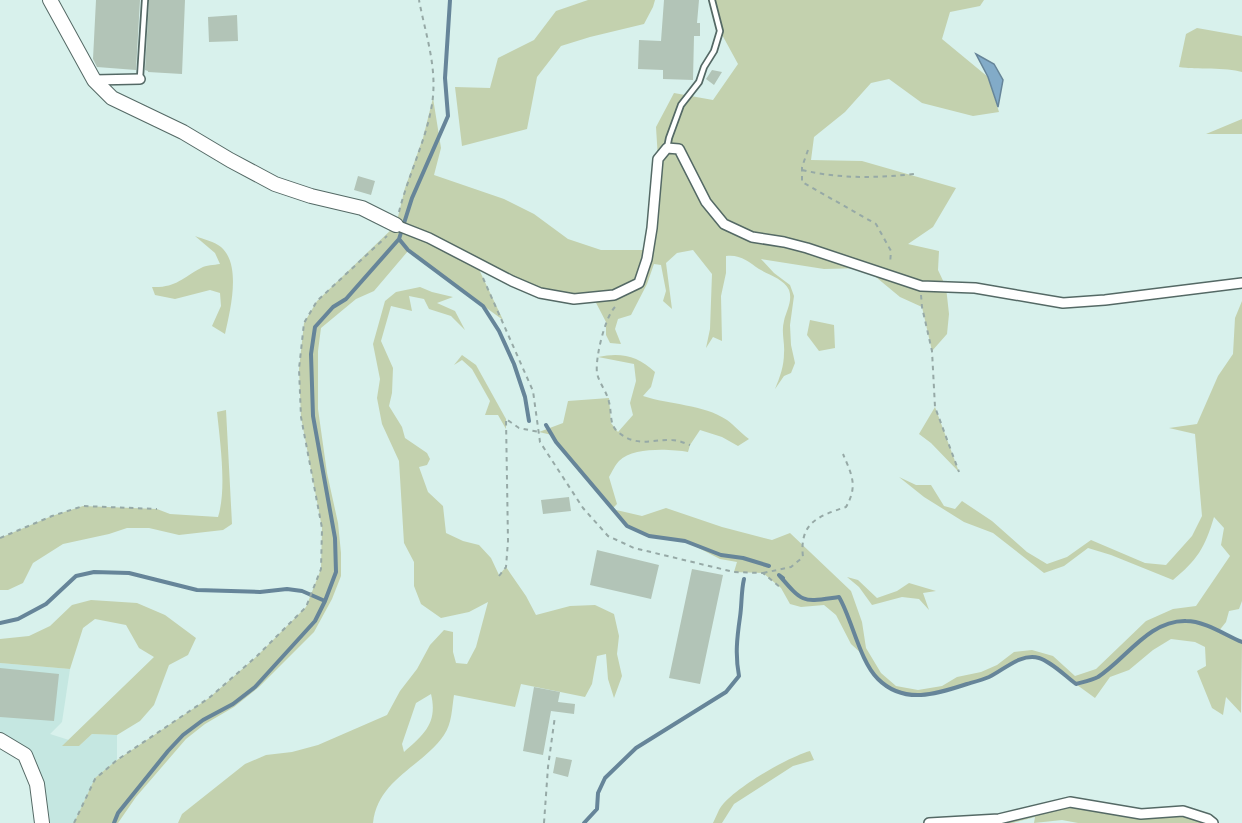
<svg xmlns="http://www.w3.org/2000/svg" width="1242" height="823" font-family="Manrope,sans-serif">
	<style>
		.built { fill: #c5e7e1 }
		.green { fill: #c3d1ae; fill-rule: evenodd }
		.water { fill: #82abc8; stroke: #668599; stroke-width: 1.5 }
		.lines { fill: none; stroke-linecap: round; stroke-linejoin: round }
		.stream { stroke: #668599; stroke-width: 4 }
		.building { fill: #b2c4b7 }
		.lane-casing { stroke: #546965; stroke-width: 8 }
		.street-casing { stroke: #546965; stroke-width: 12 }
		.secondary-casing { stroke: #546965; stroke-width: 16 }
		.path { stroke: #96a9a6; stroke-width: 2; stroke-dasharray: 4.5 4.5; stroke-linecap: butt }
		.lane { stroke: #fff; stroke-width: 4.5 }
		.street { stroke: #fff; stroke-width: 9 }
		.secondary { stroke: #fff; stroke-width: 14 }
	</style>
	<rect width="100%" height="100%" fill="#d8f1ec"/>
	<path class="built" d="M0,663l70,6 -8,53 -12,12 19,6 -6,6h16l13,-12 25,1v25l-22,19 -21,44h-32l-17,-68 -25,-15z"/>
	<path class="green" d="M588,0h67l-2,7 -9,17 -54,13 -29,9 -24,31 -10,52 -65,17 -7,-59 35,1 8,-30 36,-18 22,-29z
		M712,0h272l-4,6 -30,6 -8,27 46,38 11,35 -26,4 -51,-13 -33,-24 -18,4 -26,29 -31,25 -3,23 51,1 94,27 -23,39 -25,17 31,7 -1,19 8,17 3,27 -2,20 -15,17 -10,-44 -22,-10 -35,-29 -41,1 -63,-10 13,14 16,12 4,11 -4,29 1,20 4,18 -4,10 -7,3 -9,13c5,-12 9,-23 9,-36 1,-10 -3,-21 0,-32 2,-10 9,-20 5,-31 -5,-11 -20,-15 -30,-21 -10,-7 -19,-15 -33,-13v17l-5,23 1,45 -9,-4 -7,11 4,-19 2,-55 -19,-24 -16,3 -11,10 6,46 -9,-8 3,-10 -5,-26 -7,-1 -7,20 -16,31 -13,4 -3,10 6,15 -11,-1 -4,-8v-13l-13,-25 -53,-4 -65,-32 28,59 -95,-69 -34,40 -18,8 -35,29 -3,23v58l9,64 11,50 3,30v23l-9,23 -18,33 -55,55 -25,20 -29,17 -19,15 -50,58 -18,26h-44l21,-45 22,-18 92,-62 48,-42 49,-49 15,-38 1,-41 -21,-111 -2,-48 5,-46 13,-22 79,-76 9,-37 18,-50 10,-40 8,50 -7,27 70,24 30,15 34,25 33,11h47l10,-91 -2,-32 18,-34 39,7 25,-36 -18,-33z
		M1197,28l45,8v36c-16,-5 -45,-2 -63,-5l7,-33z
		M1242,119v15h-36z
		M195,236c8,3 20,6 26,11 21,18 9,64 4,87l-13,-8 9,-20 -1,-13 -10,-3 -35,9 -20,-4 -3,-8c24,1 30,-9 49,-19 5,-3 13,-3 19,-4l-5,-11z
		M420,287l12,5 21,5 -16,6 18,8 10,19 -14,-14 -22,-7 -5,-10 -15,-3 3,15 -21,-5 -10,35 12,27 -1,25 -3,13 13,21 3,11 22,15 3,6 -3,6 -8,2 9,25 15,14 3,27 17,8 16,4 12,13 8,17 7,-8 20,29 10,19 34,-9 25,-1 19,9 5,22 -2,18 5,22 -8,22 -6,-19 -2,-25 -9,2 -5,28 -7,13 -64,-13 -6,23 -61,-12c-2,12 -2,29 -10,40 -22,32 -66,44 -71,88h-195l4,-9 63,-50 21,-9 26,-3 26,-7 69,-30 13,-24 17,-22 13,-24 14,-15 9,2v20l3,11 11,1 9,-17 12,-45 -19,10 -28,6 -20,-14 -7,-18v-24l-10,-19 -5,-82 -17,-37 -5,-26 3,-19 -7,-35 12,-43 11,-9zM431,694c7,29 -7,40 -27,58l-2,-8 14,-41z
		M1242,301v300l-3,8 -10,2 -3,11 -8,10 24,10 -1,71 -15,-16 -3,18 -11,-7 -15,-37 9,-5 -1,-19 -10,-5 -24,-3 -18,11 -24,20 -19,7 -15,21 -55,-40 -14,-1 -38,21 -46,14 -20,4 -24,-3 -21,-14 -14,-24 -12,-11 -15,-29 -12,-10 -23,2 -11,-3 -9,-16 -18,-15 -29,-1 3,-10 -17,-3 -35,-18 -36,-5 -22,-10 -75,-91 -13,-3 24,-9 5,-22 41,-3 2,25 7,9 15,-17 -3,-12 6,-22 -2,-17 -36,-7c23,-5 40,-1 57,15l-4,15 -8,9c27,9 60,8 84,24 7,5 14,13 22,19l-11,7 -16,-9 -22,-7 -10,15 -2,7c-18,-3 -55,-5 -69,9 -4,4 -7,11 -10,16l8,27 -5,5 30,7 24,-8 56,19 50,13 18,-7 61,58 11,31 4,26 15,25 15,13 22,4 24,-4 15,-9 24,-5 16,-7 17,-13 18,-2 21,6 22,20 21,-7 50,-48 27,-12 23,-3 34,-50 -9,-11 3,-17 -10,-11c-9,31 -17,43 -41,63l-62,-25 -23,-7 -24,18 -20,7 -51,-40 -29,-11 -40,-25 -25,-20 17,8h15l13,21 11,3 7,-8 30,20 35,31 20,12 20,-7 24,-17 54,23 21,2 26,-29 10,-20 -7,-82 -26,-6 28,-4 21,-48 15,-22 2,-36z
		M810,320l24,5 1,23 -16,3 -12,-16z
		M462,355l14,10 30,54v10l-8,-14h-13l5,-14 -18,-32 -10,-9 -8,5z
		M935,407l24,65 -28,-29 -12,-9z
		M226,410l6,114 -9,6 -44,5 -30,-7h-22l-18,6 -46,10 -30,19 -10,20 -15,7h-8v-52l52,-22 31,-10 74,3 13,5 48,3c9,-28 2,-76 -1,-105z
		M847,577l11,3 19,18 20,-7 12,-8 27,8 -13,2 6,17 -10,-11 -17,-2 -30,8 -13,-18z
		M91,600l46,3 28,12 31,23 -8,17 -19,10 -15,40 -14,16 -23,14 -25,-1 -13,12h-17l92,-89 -15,-9 -13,-23 -31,-6 -12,9 -13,41 -70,-6v-24l29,-3 21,-10 22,-21z
		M810,751l4,9 -21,6 -59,38 -12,19h-9c2,-4 4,-9 6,-13 11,-20 69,-53 91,-59z
		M1070,802l41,8 72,1 30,12h-135l-16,-3 -28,3 1,-6 -23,6h-83l70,-4z"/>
	<path class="water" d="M976,54l18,10 9,16 -5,27 -10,-30z"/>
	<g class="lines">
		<path class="stream" d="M399,239l9,11 75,56 16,25 15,33 11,33 4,24
			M546,425l10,17 71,84 22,10 36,5 36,14 22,3 26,8
			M783,578l-4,-3c25,29 23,27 60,22 13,22 21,65 39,82 26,26 59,15 89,5 7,-2 15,-4 22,-7 15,-7 31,-24 50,-19 13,4 26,18 37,26 7,-2 16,-4 22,-7 28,-18 51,-57 88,-56 19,0 39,14 56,21
			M0,623l18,-4 28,-15 30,-28 18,-4 35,1 68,17 63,2 27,-3 15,2 23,10
			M114,823l4,-10 50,-62 15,-16 20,-15 30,-16 22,-17 60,-66 10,-20 11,-29 -1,-34 -22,-122 -2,-62 4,-27 18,-20 13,-8 53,-60 13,-41 36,-82 -3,-38 5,-78
			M584,823l13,-14 1,-16 7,-15 31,-30 90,-56 13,-16c-4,-21 -2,-38 1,-59 2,-13 1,-25 4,-38"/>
	</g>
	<path class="building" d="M96,0h44l-4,70 -39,-3 -4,-8z
		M149,0h36l-3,74 -34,-2v-1l-3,-1z
		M664,0h35l-2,23h3v13h-6l-1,44 -30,-1v-9l-25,-1 1,-29 22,1z
		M237,15l1,26 -29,1 -1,-25z
		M712,70l10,2 -8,13 -8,-6z
		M358,176l17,5 -4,14 -17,-5z
		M569,497l2,14 -28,3 -2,-14z
		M597,550l62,15 -8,34 -61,-14z
		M692,569l31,6 -23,109 -31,-6z
		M0,668l59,6 -5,47 -54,-4z
		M534,687l26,5 -2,10 17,2 -1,10 -23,-3 -8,44 -20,-4z
		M556,757l16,3 -4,17 -15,-4z"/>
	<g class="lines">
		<g class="lane-casing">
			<path id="lane" d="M140,78l5,-78
				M667,148l2,-10 12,-33 18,-23 5,-15 10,-16 6,-20 -8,-31"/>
		</g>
		<g class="street-casing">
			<path id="street" d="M94,80l46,-1
				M396,225l33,13 83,43 28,12 34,6 40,-4 25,-12 8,-24 5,-31 6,-69 9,-11 12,1 27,53 18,22 28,13 32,5 23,6 114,38 54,2 88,15 42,-3 137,-17
				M929,823l70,-4 71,-17 71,12 42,-3 25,8 5,4"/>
		</g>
		<g class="secondary-casing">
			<path id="secondary" d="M50,0l44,80 18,18 71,34 47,28 45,24 36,12 51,12 34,17
				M0,740l25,15 12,29 5,39"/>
		</g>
		<path class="path" d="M808,150l-6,17v15l74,42 15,27 -1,13
			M802,170c39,9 74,8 113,4
			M399,212c9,-37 31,-80 34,-116 3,-33 -8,-64 -14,-96
			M483,278l50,113 7,51 43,66 25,28 26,12 100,24 29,1 18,15
			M921,295l1,12 10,44 3,56 24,65
			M615,307c-10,10 -20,51 -18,66 2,10 10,19 12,29 3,11 0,23 9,30 19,16 35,7 54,8 6,0 12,3 18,5
			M0,538l52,-22 31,-10 74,3
			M763,573l28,-6 12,-10c-4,-34 15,-41 43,-50 12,-21 6,-32 -3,-53
			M499,576l7,-9 2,-26 -2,-122 13,9 20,4
			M74,823l21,-44 22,-19 92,-62 48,-42 49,-49 15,-38 1,-41 -21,-111 -2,-48 5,-46 13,-22 70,-65
			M544,823l4,-56 7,-51"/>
		<use href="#lane" class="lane"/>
		<use href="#street" class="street"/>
		<use href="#secondary" class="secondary"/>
	</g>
</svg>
